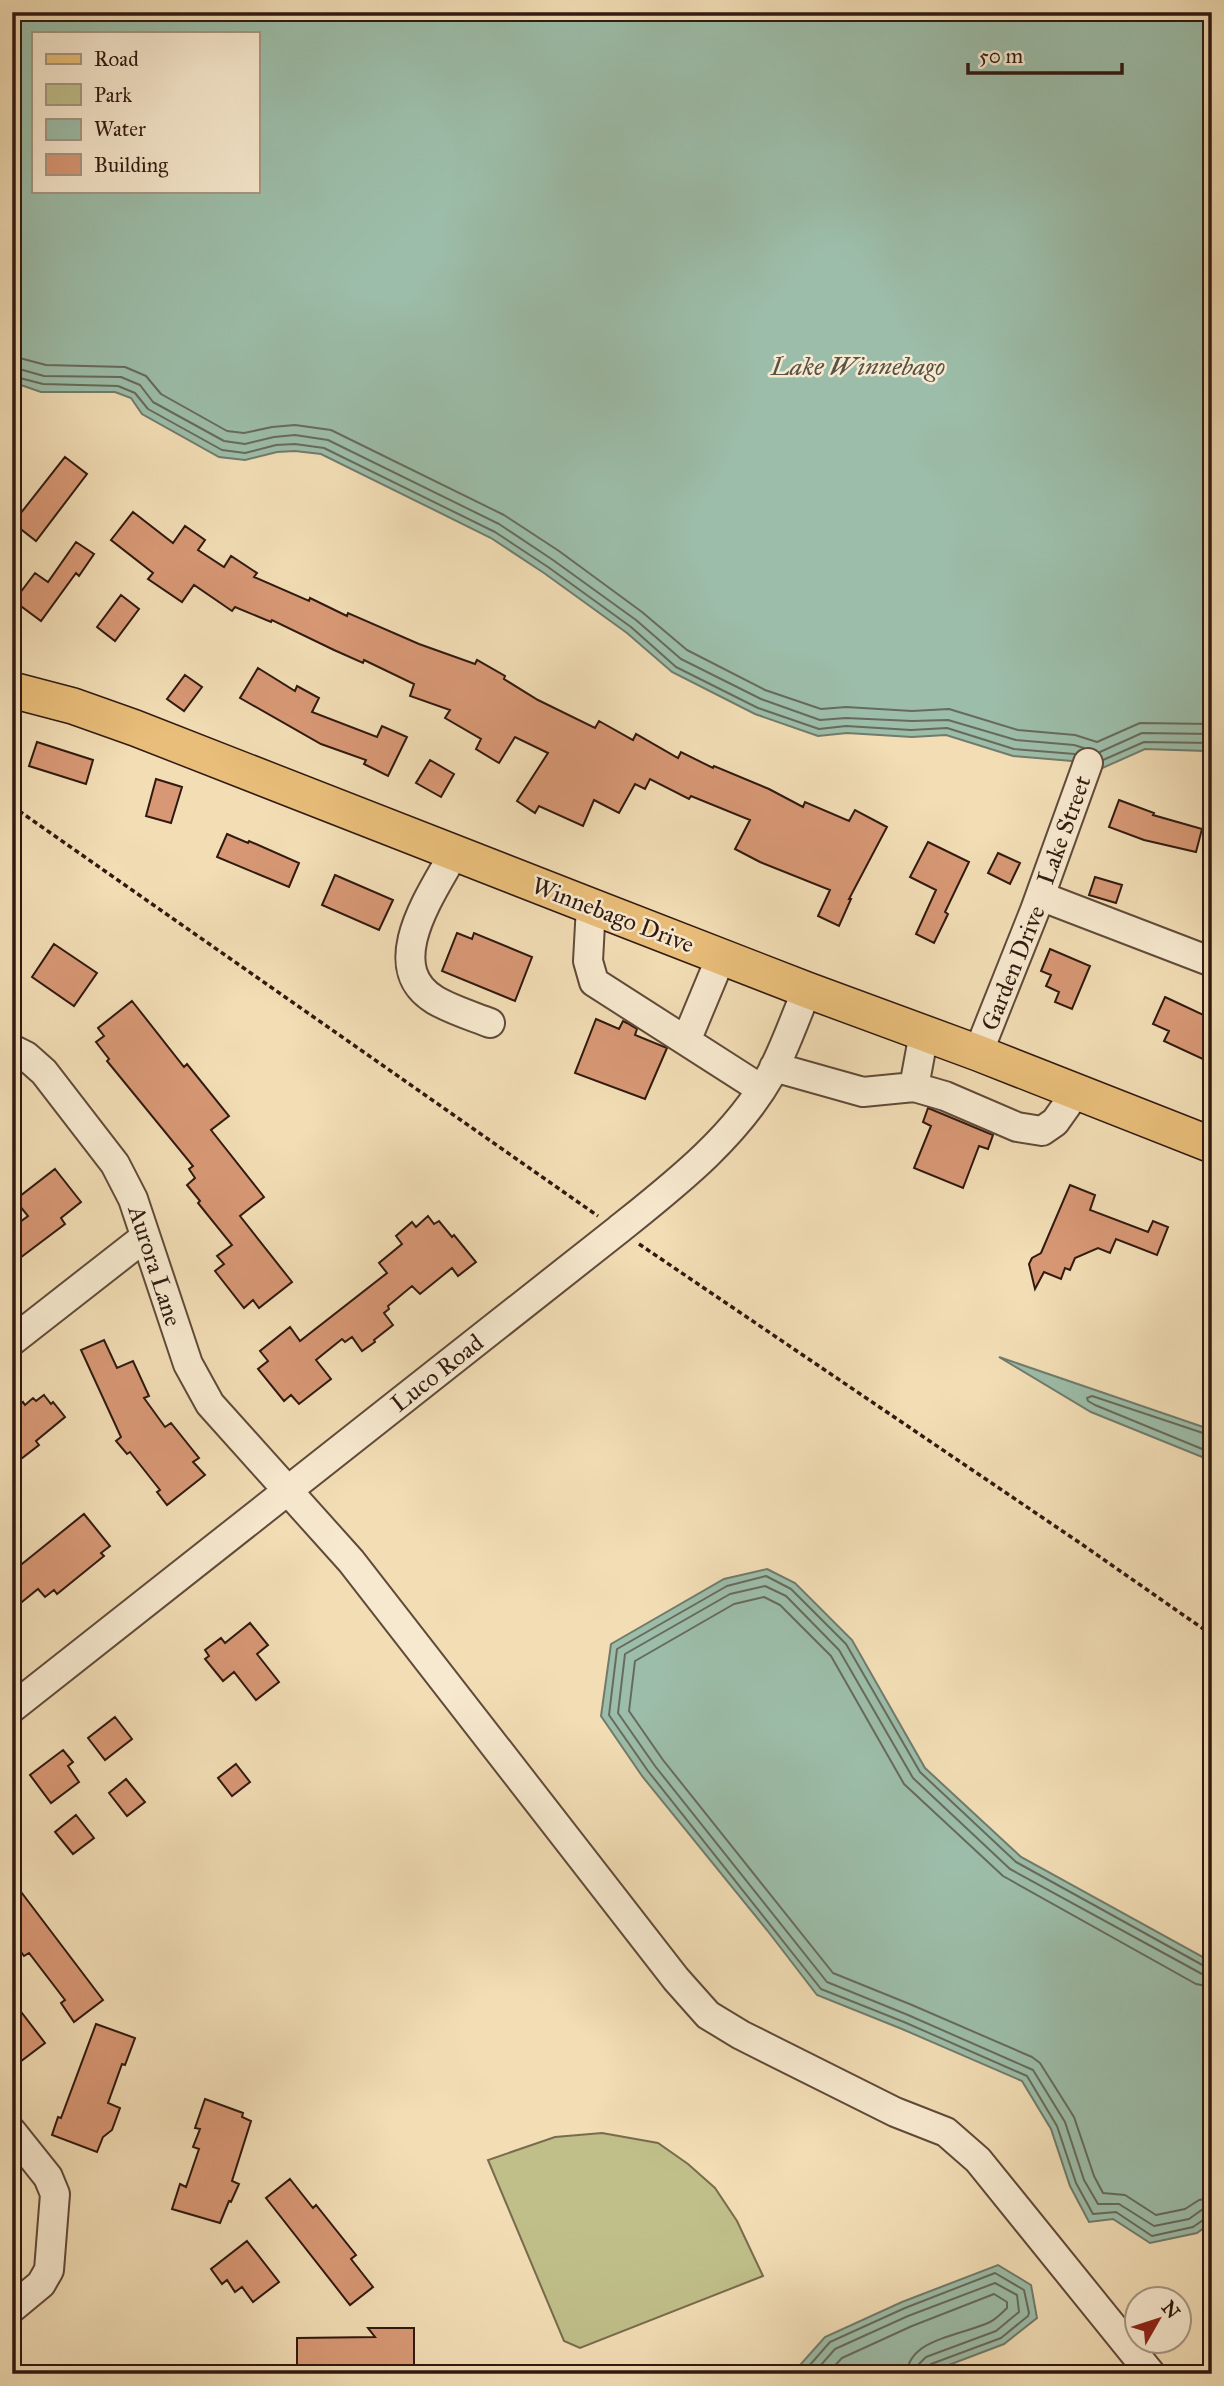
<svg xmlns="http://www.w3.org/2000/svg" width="1224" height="2386" font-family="'IM FELL Great Primer',serif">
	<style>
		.green { fill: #c0bf8a; stroke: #786c4d; stroke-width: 2 }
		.water { fill: #9cbda9; stroke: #717b6c; stroke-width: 2; fill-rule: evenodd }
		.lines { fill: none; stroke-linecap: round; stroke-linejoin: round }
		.shore { stroke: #666b5c; stroke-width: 2 }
		.building { fill: #d89875; stroke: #301910; stroke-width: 2 }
		.minor-casing { stroke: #604a39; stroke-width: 32 }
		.major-casing { stroke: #301910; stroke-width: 38 }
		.path { stroke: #301910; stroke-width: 3.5; stroke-dasharray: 5 3.5; stroke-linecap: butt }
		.minor { stroke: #f7e9cf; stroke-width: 28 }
		.major { stroke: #e9be7a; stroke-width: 35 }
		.labels { text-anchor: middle; stroke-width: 5; stroke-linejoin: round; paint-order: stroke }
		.street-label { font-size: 24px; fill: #301910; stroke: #f7e9cf }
		.water-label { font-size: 26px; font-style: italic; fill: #565246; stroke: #f7e9cf }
	</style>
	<rect width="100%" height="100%" fill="#f2ddb5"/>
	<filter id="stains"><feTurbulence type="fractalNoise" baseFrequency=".00286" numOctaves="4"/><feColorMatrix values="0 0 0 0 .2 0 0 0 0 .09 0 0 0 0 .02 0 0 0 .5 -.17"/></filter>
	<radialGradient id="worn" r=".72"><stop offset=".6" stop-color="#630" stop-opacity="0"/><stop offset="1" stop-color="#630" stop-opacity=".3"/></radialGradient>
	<path class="green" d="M602,2133l56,10 30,21 27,24 22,33 26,55 -183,72 -16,-7 -76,-181 67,-23z"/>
	<path class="water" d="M12,12h1200v737l-6,2 -61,-2 -47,21 -26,-9 -59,-5 -67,-21 -34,2 -65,-4 -29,3 -63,-22 -83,-42 -45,-39 -83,-60 -53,-35 -170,-84 -26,-3 -18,1 -32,8 -26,-3 -77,-43 -11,-16 -16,-6h-74l-29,-10zM33,33h224v158h-224z
		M999,1357l213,73v31l-121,-49z
		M767,1569l28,14 57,57 73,128 96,89 191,105v260l-15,11 -47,10 -37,-24 -24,3 -19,-36 -19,-57 -29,-48 -120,-52 -85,-34 -50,-65 -125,-154 -41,-60 10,-72 113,-65z
		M998,2265l33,20 6,33 -33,26 -79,30h-133l33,-37 77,-35z"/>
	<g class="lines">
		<path class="shore" d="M12,356l34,9 79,2 21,9 15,18 66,37 17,2 28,-6 23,-2 36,5 173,85 55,36 83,61 45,38 78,40 56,19 25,-2 66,4 37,-2 69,21 57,5 22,7 43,-19 72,1
			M12,367l32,9 77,1 19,8 13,17 71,39 21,3 29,-7 21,-2 33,5 171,84 54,36 83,60 45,39 80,40 59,21 26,-2 66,3 36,-1 68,20 58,5 10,3
			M12,376l31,8 75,2 17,7 13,16 74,41 23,3 31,-8 19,-1 29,4 171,84 53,35 83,60 45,40 82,41 61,21 27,-3 65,4 36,-2 67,21 61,5
			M1100,752l42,-19 70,1
			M1103,760l41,-18 68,1
			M1212,1436l-120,-40 -5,2 1,3 7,4 117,48
			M1212,1968l-6,-1 -190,-105 -96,-90 -74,-128 -55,-55 -25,-13 -39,10 -110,63 -8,66 39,56 173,218 83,33 123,54 30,50 19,57 17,31 23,-2 36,24 41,-9 13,-9 6,-1
			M1212,1976l-10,-2 -192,-105 -97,-91 -74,-128 -53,-54 -21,-10 -35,8 -105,60 -7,59 37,53 172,216 81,33 125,55 32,52 19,58 14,24h21l35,22 35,-7 14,-10 9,-1
			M1212,1987l-16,-3 -193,-108 -99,-92 -73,-128 -51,-51 -16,-8 -30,7 -99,57 -6,50 34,49 170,213 79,32 120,52 8,6 34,54 20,59 9,17 22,2 31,20 29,-6 14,-9 13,-2
			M802,2374l28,-32 75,-34 90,-35 29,17 5,23 -1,3 -27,22 -70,26 -4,4 -1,6
			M813,2374l22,-25 73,-33 87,-33 22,12 2,17 -23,19 -70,26 -7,7 -2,10
			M827,2374l15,-16 70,-32 82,-32 13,8v6c-5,5 -11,11 -17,14 -26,13 -82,16 -83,52"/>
	</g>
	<path class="building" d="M65,457l22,17 -51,67 -23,-18z
		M133,512l40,31 12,-17 20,14 -7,10 26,17 7,-11 26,17 -3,4 55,24 1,-3 37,18 1,-3 71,31 56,20 2,-4 28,16 -1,3 34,21 57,28 4,-7 34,19 3,-6 42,24 3,-6 32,16 1,-2 55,23 34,18 2,-5 44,19 6,-11 32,17 -38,72h2l-12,27 -21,-10 12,-26 -70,-28 -25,-13 15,-29 -59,-24 -2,3 -39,-20 -5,10 -10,-5 -16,29 -25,-13 -11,26 -44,-20 -4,7 -18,-12 31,-48 -33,-16 -16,26 -23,-14 5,-10 -36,-21 5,-8 -40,-14 4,-12 -50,-24 -1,3 -29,-13 -62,-30 -1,2 -36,-15 -3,4 -38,-26 -12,17 -34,-23 5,-6 -42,-33z
		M76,542l18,12 -15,22 -3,-3 -35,48 -27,-20 21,-28 13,9z
		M121,595l18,14 -24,32 -18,-14z
		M258,668l37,23 2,-5 22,12 -7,14 65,25 5,-11 25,11 -19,39 -24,-12 2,-4 -45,-16 -81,-46z
		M185,675l17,12 -18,24 -17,-12z
		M37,742l56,18 -7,24 -57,-18z
		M430,760l24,14 -13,23 -25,-14z
		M156,779l26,8 -11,36 -25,-7z
		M1119,800l35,13 -1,2 49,14 -6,23 -52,-12 -35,-13z
		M227,834l21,9 1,-2 50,22 -10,24 -72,-30z
		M928,842l41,20 -24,50 3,2 -14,29 -18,-9 20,-44 -26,-13z
		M998,853l22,10 -10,21 -22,-11z
		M335,875l58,25 -14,30 -57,-25z
		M1095,877l27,8 -6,18 -27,-8z
		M457,933l15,6 2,-6 58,24 -17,44 -73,-30z
		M54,944l43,29 -23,33 -42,-29z
		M1050,949l40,17 -18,43 -17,-7 4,-10 -13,-6 5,-11 -10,-4z
		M1165,997l47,22v31l-5,11 -43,-20 5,-10 -16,-7z
		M132,1001l52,66 3,-3 42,52 -18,14 53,67 -24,19 52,66 -33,26 -6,-8 -9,8 -29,-37 9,-7 -7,-8 15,-11 -34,-42 2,-2 -13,-16 8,-7 -6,-9 4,-3 -86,-105 2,-2 -13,-17 8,-6 -6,-8z
		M596,1019l23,10 4,-8 4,2 10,6 -2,6 32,13 -22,51 -70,-26z
		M928,1108l65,27 -5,14 -9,-3 -16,42 -49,-20 17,-42 -8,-4z
		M55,1169l26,33 -20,16 4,6 -53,40v-36l16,-12 -13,-16z
		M1070,1185l25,10 -5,15 58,22 5,-11 15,6 -11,28 -41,-16 -6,14 -12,-5 -23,10 -5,12 -5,-2 -4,11 -17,-7 -9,17 -6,-25 3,-6 9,-5z
		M428,1216l6,8 5,-3 13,16 2,-2 22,27 -18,14 -6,-8 -32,26 -8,-8 -24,20 1,3 -5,4 9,12 -19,15 1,2 -13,9 -10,-14 -7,5 -3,-3 -26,21 15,19 -32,25 -8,-9 -7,6 -26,-32 10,-8 -8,-10 30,-24 10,14 87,-68 -8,-10 23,-19 -6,-8 16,-14 4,5z
		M104,1340l13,28 16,-7 16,35 -5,2 21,29 6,-4 28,35 -6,4 12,13 -38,30 -10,-13 3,-2 -30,-38 -3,2 -11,-13 5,-4 -40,-87z
		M44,1395l7,9 2,-2 12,15 -29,24 3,4 -27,21v-55l11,-9 2,3 8,-7 3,3z
		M84,1514l26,32 -9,7 3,3 -47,38 -3,-4 -9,7 -7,-8 -26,21v-38z
		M250,1623l18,22 -11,9 22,28 -23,18 -22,-28 -11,9 -18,-22 4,-3 -4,-6 16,-12 4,5z
		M115,1717l17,22 -27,21 -17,-22z
		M63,1750l10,12 -5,4 11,16 -28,21 -21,-28z
		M236,1764l14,18 -18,14 -14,-18z
		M126,1779l19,23 -18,14 -18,-23z
		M76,1815l18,23 -21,16 -18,-22z
		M12,1880l91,120 -29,22 -13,-19 4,-3 -36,-47 -5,3 -12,-16z
		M22,2013l23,30 -33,25v-48z
		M96,2024l39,14 -10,27 -3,-1 -14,39 12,5 -8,22 -9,7 -6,15 -45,-17 6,-18 3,1z
		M205,2099l38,14 -1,4 9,4 -19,60 7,3 -8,18 -2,-1 -9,22 -48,-14 8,-25 6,3 13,-38 -6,-2 7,-18 -5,-1z
		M290,2179l23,29 3,-3 40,50 -5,4 22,28 -23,18 -84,-107z
		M247,2241l32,41 -26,20 -11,-15 -7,5 -8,-12 -5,4 -11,-15z
		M368,2328h46v42h-30l-1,-3h-35v7h-51v-36l78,-1z"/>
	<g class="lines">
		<g class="minor-casing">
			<path id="minor" d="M454,853c-21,39 -75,113 -19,147 17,10 37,16 55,23
				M1040,896l172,66
				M591,906l-3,55 6,21 167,107
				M686,1041l35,-84
				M12,1049l14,7 18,16 71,92 18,35 55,165 22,40 141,157 325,418 32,36 33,20 154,77 51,20 32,28 173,214
				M978,1053l57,-143 53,-147
				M774,1067l89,25 51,-5 31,9 72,31 25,4 13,-9 22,-31
				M914,1087l10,-54
				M12,1341l133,-104
				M12,1708l606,-478c56,-45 117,-92 153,-156 14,-26 24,-56 36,-84
				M12,2132l36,45 7,17 -6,76 -8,14 -29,24"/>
		</g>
		<g class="major-casing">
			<path id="major" d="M12,690l61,16 62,22 453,177 219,85 171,63 234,92"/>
		</g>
		<path class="path" d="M12,806l586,410
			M639,1244l441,299 132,92
			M567,2370l2,4"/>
		<use href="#minor" class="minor"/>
		<use href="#major" class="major"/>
	</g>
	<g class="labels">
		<g class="street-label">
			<text transform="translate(1064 830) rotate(-70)" y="8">Lake Street</text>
			<text transform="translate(613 915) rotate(21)" y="8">Winnebago Drive</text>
			<text transform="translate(1013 968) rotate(-68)" y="8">Garden Drive</text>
			<text transform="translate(155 1266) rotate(72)" y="8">Aurora Lane</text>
			<text transform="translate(437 1373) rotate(-38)" y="8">Luco Road</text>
		</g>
		<g class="water-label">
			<text x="858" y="375">Lake Winnebago</text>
		</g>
	</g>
	<rect width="1224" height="2386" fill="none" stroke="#f2ddb5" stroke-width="42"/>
	<rect x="14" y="14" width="1196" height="2358" fill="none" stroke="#301910" stroke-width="3.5"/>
	<rect x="21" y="21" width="1182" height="2344" fill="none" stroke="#301910" stroke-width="2"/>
	<rect x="32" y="32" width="228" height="161" fill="#f7e9cf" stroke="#a79683" stroke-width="2"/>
	<rect x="46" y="54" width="35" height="10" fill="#e9be7a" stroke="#a79683" stroke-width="2"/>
	<text x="94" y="66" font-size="21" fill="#301910">Road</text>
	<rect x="46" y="84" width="35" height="21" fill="#c0bf8a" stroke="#a79683" stroke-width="2"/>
	<text x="94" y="102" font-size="21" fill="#301910">Park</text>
	<rect x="46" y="119" width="35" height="21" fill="#9cbda9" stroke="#a79683" stroke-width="2"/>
	<text x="94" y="136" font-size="21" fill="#301910">Water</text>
	<rect x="46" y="154" width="35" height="21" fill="#d89875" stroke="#a79683" stroke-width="2"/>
	<text x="94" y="172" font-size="21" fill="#301910">Building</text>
	<g transform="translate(1158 2320) rotate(51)"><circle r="33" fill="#f7e9cf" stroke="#a79683" stroke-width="2"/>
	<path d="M0-5L12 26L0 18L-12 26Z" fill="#8f2418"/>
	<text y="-10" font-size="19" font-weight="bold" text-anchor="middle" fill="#301910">N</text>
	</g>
	<path d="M968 63v10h154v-10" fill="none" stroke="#301910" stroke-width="3.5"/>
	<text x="979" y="63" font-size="21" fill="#301910" stroke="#f7e9cf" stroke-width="5" paint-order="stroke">50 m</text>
	<rect width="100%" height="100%" filter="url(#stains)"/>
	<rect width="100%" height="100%" fill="url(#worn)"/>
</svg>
